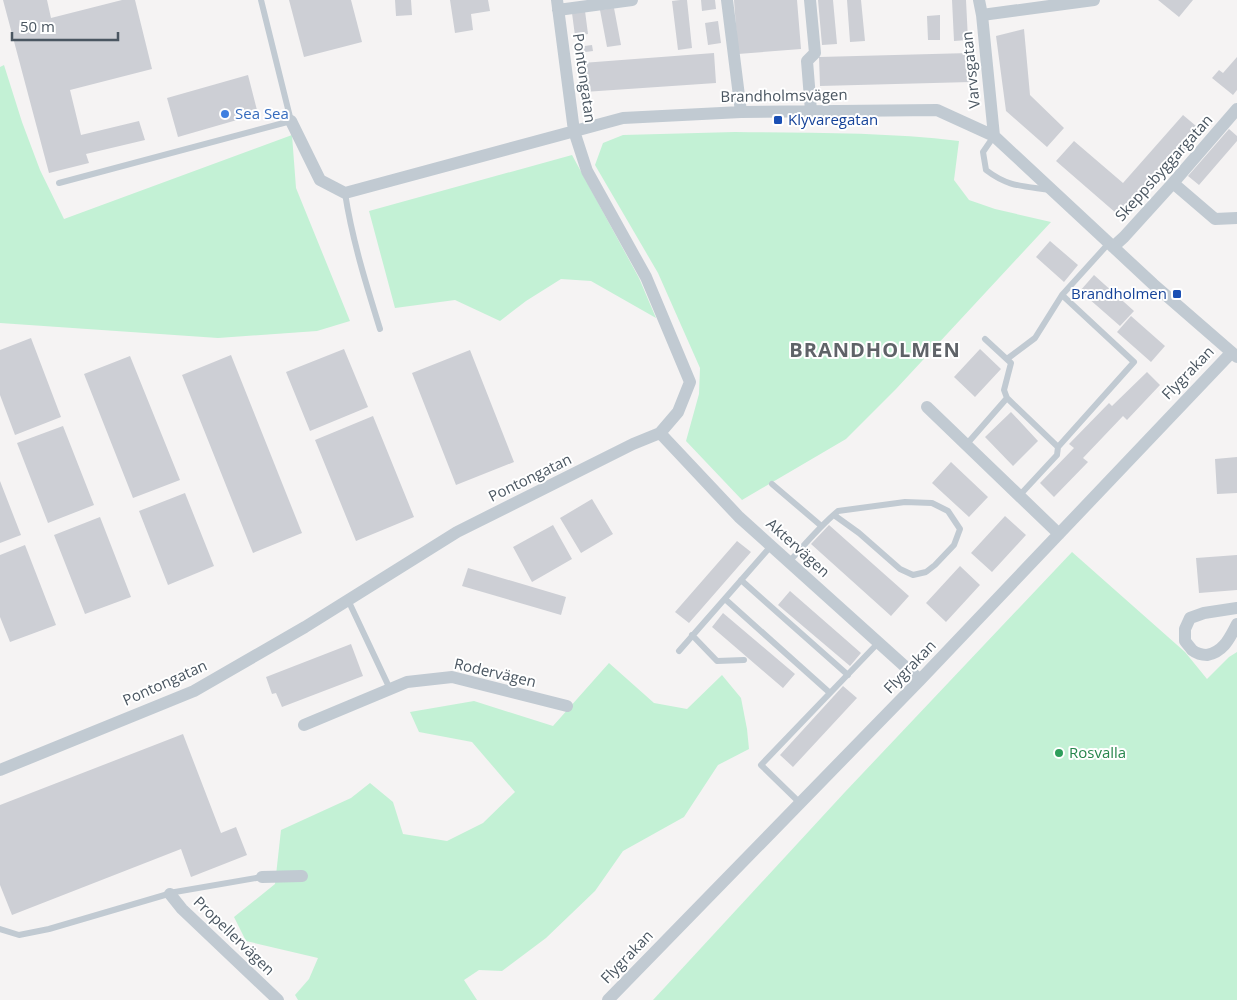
<svg xmlns="http://www.w3.org/2000/svg" width="1237" height="1000" font-family="'Open Sans',sans-serif">
	<style>
		.green { fill: #c3f1d5 }
		.building { fill: #cdcfd5 }
		.lines { fill: none; stroke-linecap: round; stroke-linejoin: round }
		.service { stroke: #c1cad2; stroke-width: 6 }
		.minor { stroke: #c1cad2; stroke-width: 12 }
		.shop-dot { fill: #3f7fe0; stroke: #fff; stroke-width: 2 }
		.transit-dot { fill: #1a4fb4; stroke: #fff; stroke-width: 2 }
		.leisure-dot { fill: #2e9e5b; stroke: #fff; stroke-width: 2 }
		.labels { text-anchor: middle; stroke-width: 4; stroke-linejoin: round; paint-order: stroke }
		.street-label { font-size: 15px; fill: #4a5661; stroke: #fff }
		.shop-label { font-size: 15px; fill: #366cbe; stroke: #fff; text-anchor: start }
		.transit-label { font-size: 15px; fill: #164399; stroke: #fff; text-anchor: start }
		.leisure-label { font-size: 15px; fill: #27864d; stroke: #fff; text-anchor: start }
		.district-label { font-size: 20px; font-weight: bold; letter-spacing: 1px; fill: #5f6368; stroke: #fff }
	</style>
	<rect width="100%" height="100%" fill="#f5f3f3"/>
	<path class="green" d="M4,65l18,57 18,48 24,49 228,-84 4,53 54,133 -33,10 -99,7 -218,-15v-256z
		M735,132c74,1 150,0 224,9l-5,39 15,20 26,9 56,13 -155,167 -50,50 -104,61 -56,-59 13,-47 1,-26 -42,-95 -63,-108 8,-22 20,-8z
		M572,155l67,123 17,40 -65,-37 -30,-2 -35,22 -26,20 -45,-21 -60,8 -26,-97z
		M1072,552l113,100 22,27 22,-22 8,-5v348h-584l192,-208z
		M609,663l45,40 33,6 35,-34 19,23 6,31 2,20 -31,16 -34,52 -61,34 -28,40 -49,47 -44,33 -23,-1 -15,10 13,20h-179l-3,-5 14,-16 9,-21 -72,-17 -12,-24 41,-33 6,-54 70,-32 19,-15 23,19 10,32 44,7 36,-18 32,-31 -43,-50 -53,-10 -9,-20 64,-11 79,25z"/>
	<path class="building" d="M3,0h44l4,18 71,-18h13l17,69 -82,21 11,45 58,-14 6,19 -59,14 3,9 -40,10z
		M289,0h62l11,42 -58,15z
		M395,0h16l1,15 -16,1z
		M450,0h38l2,11 -19,3 2,16 -18,3z
		M680,0h7l5,48 -14,2 -6,-49z
		M701,0h14l1,9 -14,2z
		M734,0h63l4,49 -63,5z
		M818,0h15l4,44 -15,1z
		M847,0h14l4,41 -15,1z
		M952,0h14l2,40 -14,1z
		M1158,0h35l-14,17z
		M614,8l7,37 -14,2 -7,-37z
		M585,11l3,23 -13,2 -3,-23z
		M940,15v25h-12l-1,-24z
		M718,21l3,22 -13,2 -3,-22z
		M1024,29l6,66 34,33 -17,19 -41,-36 -10,-75z
		M592,45l1,6 -15,2 -1,-6z
		M714,53l2,30 -132,9 -2,-29z
		M970,53l1,29 -151,4 -1,-29z
		M1237,57v33l-4,5 -21,-17 7,-8 4,3z
		M248,75l10,39 -80,23 -11,-39z
		M1183,115l19,16 -78,89 -68,-59 18,-20 49,42z
		M1229,129l8,7v5l-38,44 -11,-9z
		M1050,241l28,24 -14,17 -28,-25z
		M1094,275l40,36 -14,15 -40,-35z
		M1131,316l34,30 -14,16 -34,-30z
		M31,338l30,79 -46,18 -15,-40v-45z
		M344,349l24,58 -58,24 -24,-59z
		M980,349l21,20 -26,28 -21,-20z
		M470,350l44,112 -58,23 -44,-112z
		M231,355l71,178 -49,20 -71,-178z
		M130,356l50,124 -47,18 -49,-124z
		M1147,372l13,13 -33,35 -4,-4 -40,42 5,4 -34,35 -14,-14 34,-35 -5,-4 40,-41 3,3z
		M1011,412l27,29 -25,25 -28,-29z
		M373,416l41,101 -58,24 -41,-101z
		M63,426l31,79 -46,18 -31,-80z
		M1237,457v36l-20,1 -2,-35z
		M951,462l37,35 -19,20 -37,-34z
		M0,481l21,54 -21,8z
		M185,493l29,73 -46,19 -29,-74z
		M592,499l21,35 -32,19 -21,-35z
		M1005,516l21,19 -34,37 -21,-19z
		M100,517l31,80 -46,17 -31,-79z
		M553,525l19,34 -40,23 -19,-35z
		M829,525l80,71 -18,20 -80,-72z
		M737,541l14,11 -62,71 -14,-11z
		M25,545l31,80 -46,17 -10,-25v-62z
		M1237,555v35l-38,3 -3,-35z
		M960,566l20,19 -34,37 -20,-19z
		M468,568l98,29 -5,18 -99,-29z
		M790,591l71,62 -11,13 -72,-61z
		M723,613l72,61 -12,14 -71,-61z
		M351,644l12,32 -81,31 -6,-14 -4,1 -6,-17z
		M843,686l14,12 -64,69 -13,-12z
		M183,734l38,99 15,-6 11,28 -56,22 -10,-28 -169,66 -12,-30v-80z"/>
	<g class="lines">
		<path class="service" d="M994,136l-11,16 3,18c22,17 37,16 64,20
			M59,183l232,-62 -30,-121
			M345,193c7,46 21,91 35,136
			M985,339l26,24 -7,27 3,8 51,49 76,-85 -72,-67
			M1007,359l28,-21 27,-43 47,-52
			M966,445l41,-47
			M772,484l47,40
			M1019,496l38,-41 1,-8
			M789,562c16,-18 31,-36 49,-51l67,-9 27,1 16,8 12,18 -6,16 -19,20 -9,7 -13,3 -13,-6 -41,-36 -25,-18
			M741,580l107,95
			M725,599l105,94
			M348,600l42,89
			M692,635l25,26 27,-1
			M679,651l92,-105
			M800,803l-39,-38 118,-123
			M0,929l19,6 30,-6 126,-37 87,-15"/>
		<path class="minor" d="M727,0l14,112
			M810,0l5,53 -8,8 4,50
			M979,0l3,15 12,121
			M558,10l74,-10
			M982,15l112,-15
			M291,121l29,59 25,13 278,-75 118,-6 196,-2 57,26 159,148 84,73
			M1173,183l42,36 22,-1
			M1113,247l11,-10 49,-54 64,-74
			M927,407l132,127
			M660,433l79,84 181,163
			M1237,608l-33,5 -14,5 -5,11v12c2,3 5,6 7,9 4,3 10,5 15,5 17,-3 23,-18 30,-31
			M304,725l103,-43 45,-5 115,29
			M0,770l194,-79 111,-64 152,-95 176,-88 27,-11 18,-21 12,-30 -44,-105 -59,-106 -13,-40 -17,-131
			M262,877l40,-1
			M170,894l12,15 96,91
			M608,1000l312,-320 311,-327"/>
	</g>
	<circle class="shop-dot" cx="225" cy="114" r="5"/>
	<g class="transit-dot">
		<rect x="773" y="115" width="10" height="10" rx="2.5"/>
		<rect x="1172" y="289" width="10" height="10" rx="2.5"/>
	</g>
	<circle class="leisure-dot" cx="1059" cy="753" r="5"/>
	<g class="labels">
		<g class="street-label">
			<text transform="translate(971 70) rotate(-96)" y="5">Varvsgatan</text>
			<text transform="translate(584 78) rotate(82)" y="5">Pontongatan</text>
			<text transform="translate(784 96) rotate(-1)" y="5">Brandholmsvägen</text>
			<text transform="translate(1164 168) rotate(-48)" y="5">Skeppsbyggargatan</text>
			<text transform="translate(1188 373) rotate(-46)" y="5">Flygrakan</text>
			<text transform="translate(530 478) rotate(-26)" y="5">Pontongatan</text>
			<text transform="translate(798 548) rotate(42)" y="5">Aktervägen</text>
			<text transform="translate(910 667) rotate(-46)" y="5">Flygrakan</text>
			<text transform="translate(495 673) rotate(13)" y="5">Rodervägen</text>
			<text transform="translate(165 683) rotate(-24)" y="5">Pontongatan</text>
			<text transform="translate(234 936) rotate(44)" y="5">Propellervägen</text>
			<text transform="translate(627 957) rotate(-46)" y="5">Flygrakan</text>
		</g>
		<g class="shop-label">
			<text x="235" y="119">Sea Sea</text>
		</g>
		<g class="transit-label">
			<text x="788" y="125">Klyvaregatan</text>
			<text x="1167" y="299" text-anchor="end">Brandholmen</text>
		</g>
		<g class="leisure-label">
			<text x="1069" y="758">Rosvalla</text>
		</g>
		<g class="district-label">
			<text x="875" y="357">BRANDHOLMEN</text>
		</g>
	</g>
	<path d="M12 32v8h106v-8" fill="none" stroke="#4a5661" stroke-width="2.5"/>
	<text x="20" y="32" font-size="15" fill="#4a5661" stroke="#ffffff" stroke-width="4" paint-order="stroke">50 m</text>
</svg>
